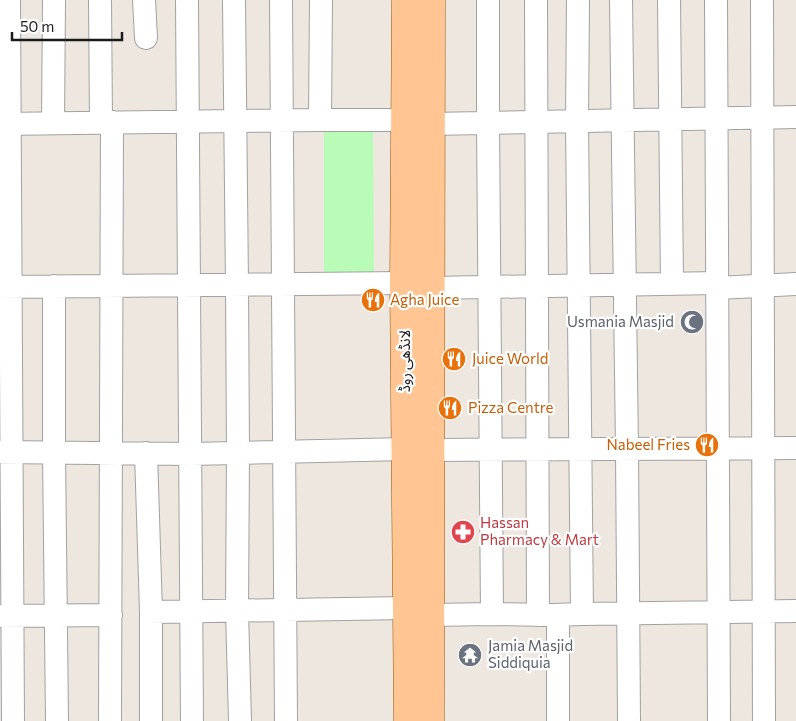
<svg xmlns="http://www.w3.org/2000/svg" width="796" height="721" font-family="Commissioner,'Noto Sans Arabic',sans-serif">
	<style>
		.park { fill: #b9fcb8 }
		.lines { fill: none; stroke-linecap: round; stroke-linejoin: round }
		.minor-casing { stroke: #a2a2a2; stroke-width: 24 }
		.major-casing { stroke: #925300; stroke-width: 29 }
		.minor { stroke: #fff; stroke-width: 22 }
		.major { stroke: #ffc693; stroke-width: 28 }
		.labels { text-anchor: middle; stroke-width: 4.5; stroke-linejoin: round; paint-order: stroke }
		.food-label { font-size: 15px; fill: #c56008; stroke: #fff; text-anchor: start }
		.worship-label { font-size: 15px; fill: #5b616d; stroke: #fff; text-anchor: end }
		.street-label { font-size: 15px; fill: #1b1b1b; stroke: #fff }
		.health-label { font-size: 15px; fill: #be3a42; stroke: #fff; text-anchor: start }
	</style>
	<rect width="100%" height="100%" fill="#ede7e0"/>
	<path class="park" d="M324,132h49l1,146h-50z"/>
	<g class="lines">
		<g class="minor-casing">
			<path id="minor" d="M9,0l4,721
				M100,0l1,122
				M144,0l2,38
				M187,0l5,721
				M234,0l3,285 1,168 -1,158 3,110
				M281,0l5,721
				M488,0v123l4,491
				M536,0l2,615
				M578,0l-1,121 5,493
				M621,0l6,449 2,272
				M669,0l3,284
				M716,0l3,721
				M762,0l2,721
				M320,120l1,-120
				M53,123l1,-123
				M0,124l320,-4h86
				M430,124l366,-7
				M54,286v166l3,269
				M0,287l404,-4
				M430,288l287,-5
				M717,288l79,-4
				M429,450l367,-2
				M0,452l191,2 215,-5
				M146,453l5,159v109
				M151,612l256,-4
				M430,615l62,-1 61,1 5,6v100
				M553,615l29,-1 214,-3
				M0,616l111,-1
				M110,721l2,-599"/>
		</g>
		<g class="major-casing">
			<path id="major" d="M406,0l-2,283 4,438
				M430,721l1,-721"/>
		</g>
		<use href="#minor" class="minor"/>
		<use href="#major" class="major"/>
	</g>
	<defs>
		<g id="restaurant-disc" transform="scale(1.25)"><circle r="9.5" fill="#e8710a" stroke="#fff"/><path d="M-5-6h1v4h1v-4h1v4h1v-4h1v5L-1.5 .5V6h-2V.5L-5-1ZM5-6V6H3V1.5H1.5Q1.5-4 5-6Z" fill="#fff"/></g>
		<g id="mosque-disc" transform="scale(1.25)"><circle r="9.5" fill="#6b7280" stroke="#fff"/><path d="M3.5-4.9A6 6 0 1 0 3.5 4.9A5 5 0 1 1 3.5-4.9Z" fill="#fff"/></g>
		<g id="pharmacy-disc" transform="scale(1.25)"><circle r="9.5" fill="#e0444e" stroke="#fff"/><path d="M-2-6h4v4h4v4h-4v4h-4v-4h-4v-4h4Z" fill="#fff"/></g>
		<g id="temple-disc" transform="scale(1.25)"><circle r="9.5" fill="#6b7280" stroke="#fff"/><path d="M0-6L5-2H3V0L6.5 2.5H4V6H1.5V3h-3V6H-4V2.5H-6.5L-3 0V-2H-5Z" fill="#fff"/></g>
	</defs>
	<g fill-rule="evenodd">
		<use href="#restaurant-disc" x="373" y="300"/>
		<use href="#mosque-disc" x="692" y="322"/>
		<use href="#restaurant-disc" x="454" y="359"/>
		<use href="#restaurant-disc" x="450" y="408"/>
		<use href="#restaurant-disc" x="707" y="445"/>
		<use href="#pharmacy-disc" x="463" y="532"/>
		<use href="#temple-disc" x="470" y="655"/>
	</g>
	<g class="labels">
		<g class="food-label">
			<text x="390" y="305">Agha Juice</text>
			<text x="472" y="364">Juice World</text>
			<text x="468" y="413">Pizza Centre</text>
			<text x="690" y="450" text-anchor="end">Nabeel Fries</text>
		</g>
		<g class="worship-label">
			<text x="674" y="327">Usmania Masjid</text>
			<text x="488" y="651" text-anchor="start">Jamia Masjid<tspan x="488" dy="17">Siddiquia</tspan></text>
		</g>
		<g class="street-label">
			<text transform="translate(405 361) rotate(-90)" y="5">لانڈھی روڈ</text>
		</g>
		<g class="health-label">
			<text x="480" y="528">Hassan<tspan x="480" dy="17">Pharmacy &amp; Mart</tspan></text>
		</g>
	</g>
	<path d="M12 32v8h110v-8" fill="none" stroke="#1b1b1b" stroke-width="2.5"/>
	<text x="20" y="32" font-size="15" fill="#1b1b1b" stroke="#ffffff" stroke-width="4" paint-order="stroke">50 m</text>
</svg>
